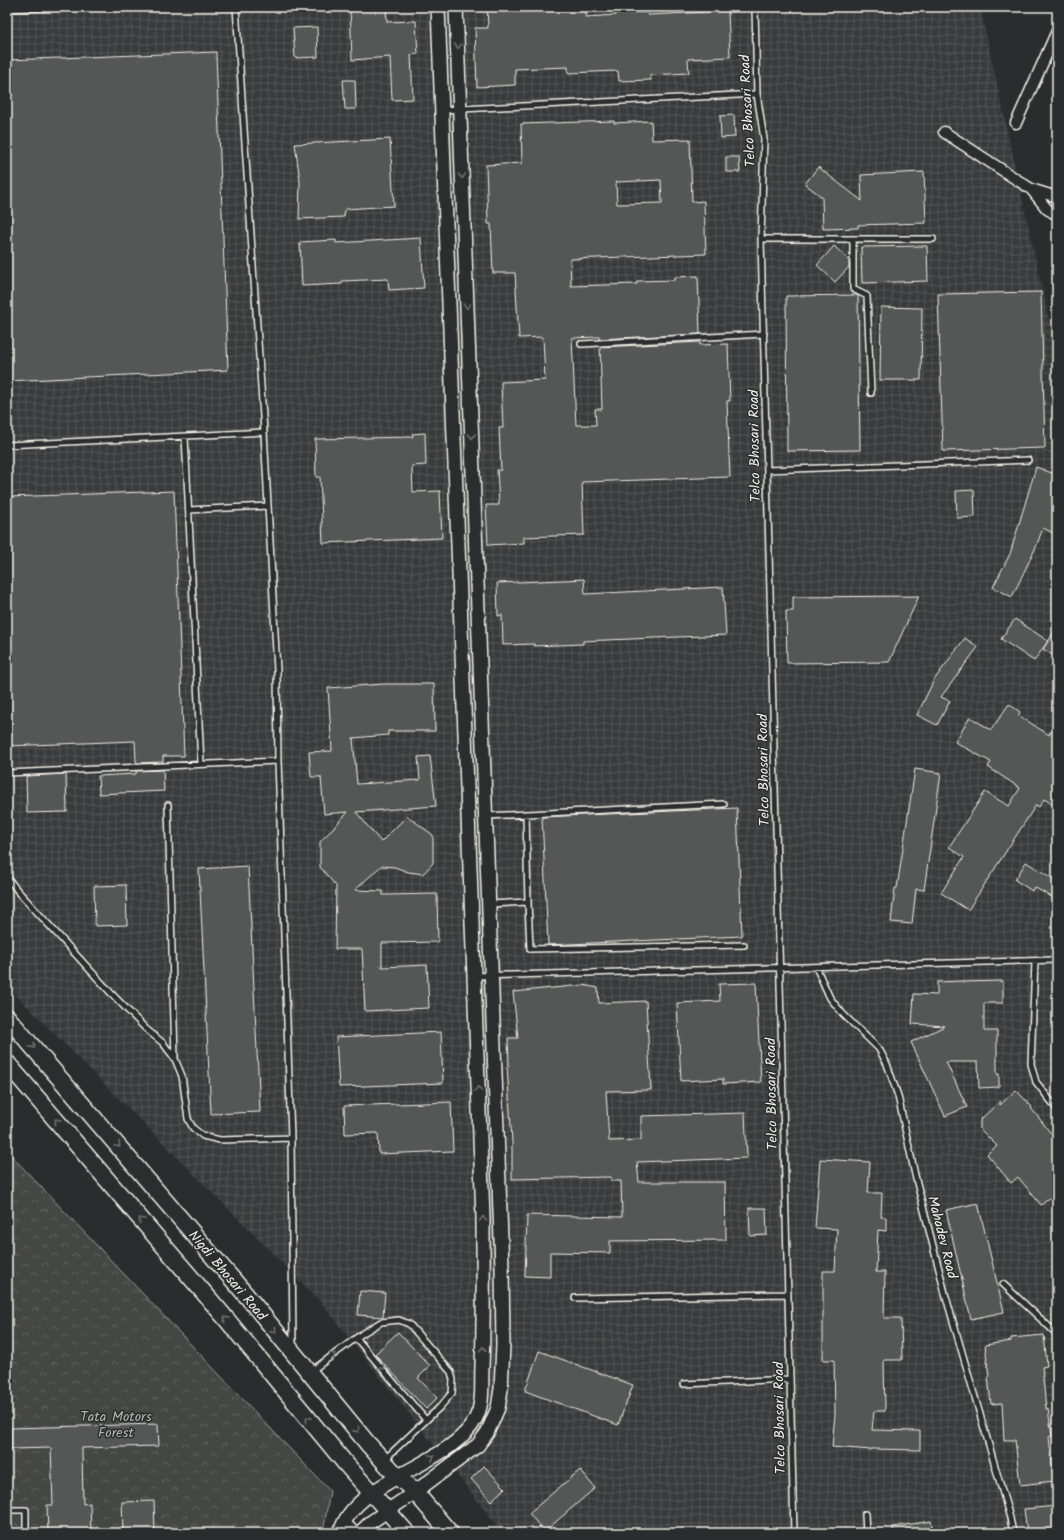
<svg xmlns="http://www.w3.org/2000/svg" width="1064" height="1540" font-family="Kalam,sans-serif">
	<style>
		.industrial { fill: url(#industrial-grid) }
		.forest { fill: url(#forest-crowns); stroke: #9c9c96 }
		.building { fill: #555756; stroke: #f4f1e8; fill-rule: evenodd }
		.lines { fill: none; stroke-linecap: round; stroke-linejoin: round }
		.service-casing { stroke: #f4f1e8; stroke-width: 8 }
		.minor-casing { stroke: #f4f1e8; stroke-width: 13 }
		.tertiary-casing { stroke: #f4f1e8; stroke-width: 16 }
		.primary-casing { stroke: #f4f1e8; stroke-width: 19 }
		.service { stroke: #2a2d2e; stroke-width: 5 }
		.minor { stroke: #2a2d2e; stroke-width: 10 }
		.tertiary { stroke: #2a2d2e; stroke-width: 13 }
		.primary { stroke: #2a2d2e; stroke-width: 16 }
		.oneway { stroke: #71726f }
		.labels { text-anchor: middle; stroke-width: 3; stroke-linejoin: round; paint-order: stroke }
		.street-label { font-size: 14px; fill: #f4f1e8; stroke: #2a2d2e }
		.park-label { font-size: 14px; fill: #b6b5af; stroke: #2a2d2e }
	</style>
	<defs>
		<pattern id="industrial-grid" width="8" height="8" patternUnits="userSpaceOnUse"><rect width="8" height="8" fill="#373a3a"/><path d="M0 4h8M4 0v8" fill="none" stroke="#555756"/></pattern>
		<pattern id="forest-crowns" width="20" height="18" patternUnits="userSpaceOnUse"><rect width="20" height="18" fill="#444645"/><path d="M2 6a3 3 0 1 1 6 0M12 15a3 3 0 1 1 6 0" fill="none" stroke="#606160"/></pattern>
	</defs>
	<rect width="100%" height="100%" fill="#2a2d2e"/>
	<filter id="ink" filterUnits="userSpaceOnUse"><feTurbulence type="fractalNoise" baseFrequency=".025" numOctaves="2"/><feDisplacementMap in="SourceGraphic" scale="8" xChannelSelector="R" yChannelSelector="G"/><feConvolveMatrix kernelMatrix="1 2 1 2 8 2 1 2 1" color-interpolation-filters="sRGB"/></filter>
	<g filter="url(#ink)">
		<path class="industrial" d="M7,7h973l77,349v1177h-554l-182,-231 -314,-316z"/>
		<path class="forest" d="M7,1151l323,340 -7,42h-316z"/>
		<path class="building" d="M350,7h36l1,15 29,-1 2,33 -7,1 2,44 -21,1 -2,-43 -38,3z
			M487,7h99v10l30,-2v-2l32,-1v3l80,-4 2,46 -42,2 1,14 -39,2 1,5 -32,1 -1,-10 -50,2v-6l-53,2v16l-38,2 -2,-59h13z
			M317,27l1,30 -23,1 -2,-30z
			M216,52l12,318 -221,11v-321z
			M343,80h12l1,29h-11z
			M734,115l1,22 -14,1 -1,-22z
			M614,121v2l37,-2 1,19 38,-1 2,63 12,-1 2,53 -136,5 1,27 66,-2v-3l38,-1v-3l23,-1 2,58 -101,5v-2l-27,1 4,87h20l-1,-16h7l-2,-62 100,-5v3l28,-1 2,57h-3l3,76 -148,5 2,53 -60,2v6l-36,2 -2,-40h13l-2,-35h4l-2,-42h4l-2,-46 44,-2 -2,-43 -24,1 -4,-65h-22l-2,-49h-3l-2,-59 36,-2 -1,-39zM661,180l1,23 -45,1 -1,-22z
			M390,139l4,67 -49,3 -1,8 -45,2 1,-38 -5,-37z
			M726,157h13l1,15h-14z
			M818,167l44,34 -1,-26 63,-3 2,51 -68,2v3l-35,1 -1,-32 -17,-13z
			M421,238l3,50 -35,2 -1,-11 -46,2v3l-40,2 -2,-44 36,-2v3z
			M834,246l15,14v7l-14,15 -18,-17z
			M927,246l1,35 -66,2 -1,-36z
			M1041,292l4,156 -102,3 -5,-157z
			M857,295l1,1 2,154 -73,1 -1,-155z
			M881,307l41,1 -1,72h-41z
			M425,433l1,32 -14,1 1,26 27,-1 2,47 -119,5 -3,-66h-4l-1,-38 98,-2 -1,-3z
			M1036,467l21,8v60l-14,-7 -7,19 -24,50 -19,-10 17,-33z
			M974,490l1,27 -18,1 -1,-27z
			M174,491l10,265h-21v6l-27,1 -1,-22 -128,5v-249z
			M584,579l1,15 138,-7 3,48 -143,6v3l-49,2v-2l-31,1 -1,-30 -4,1 -1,-33z
			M919,596l-30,66 -102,1 -1,-52h7v-14z
			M1015,619l33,22 -14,20 -33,-22z
			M1057,628v30l-14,-9z
			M965,638l13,9 -37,50 9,4 -13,24 -20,-10 17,-35z
			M384,684h50l1,47h-47v4l-35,3 4,46 63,-4 -2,-23 12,-1 6,50 -80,6 25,30 26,-26 26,19v28l-10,11 -15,-2 -13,-5 -14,-1 -26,24 28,1v4l54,-1 1,48 -56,1v24l45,-2 2,43 -64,3 -3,-62h-27l1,-63 -16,-19v-25l28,-30 -24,2 -3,-37h-10l-2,-25 23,-1 -4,-63z
			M1009,704l11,8 -2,3 31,20 1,-3 7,4v71l-13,-8 -5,8 -3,-2 -68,105 -27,-17 23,-36 -15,-10 36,-55 24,14 11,-18 -32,-21 3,-5 -36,-20 15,-25 21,13z
			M915,769l26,4 -17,117 -8,-1 -4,35 -21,-2 4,-34h2z
			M163,770l1,21 -65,3 -1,-18 38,-2v-3z
			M66,774l1,38 -40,1 -1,-37z
			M737,808l5,128 -194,9 -6,-128z
			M1026,862l31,19v19l-23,-13 -2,4 -17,-11z
			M248,866l12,246 -49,2 -12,-245z
			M126,885l1,40 -32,1 -1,-40z
			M963,981v1l40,-1v22h-19v28h13v43h2v13l-20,1 -1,-26h-32l21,45 -22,9 -34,-74 34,-16 -33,-2 2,-30 23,1v-13z
			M756,983l5,99 -38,2v-5l-42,2 -4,-78 43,-2 -1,-17z
			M583,985l15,3 1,15 47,-2 5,89 -45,1 3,50 32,-1v-24l104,-3 2,45 -110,4 2,20h86l1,58 -116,1v12l-60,-1v25l-25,-1 2,-61 95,2 -1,-36h-10v-4l-99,2v-37l-5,-76h2l-1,-28h10l-5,-46z
			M441,1032l2,51 -104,4 -3,-50z
			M1016,1090l16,17 -1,1 26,33v51l-16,13 -23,-28 -7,6 -24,-29 10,-8 -17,-17v-9l20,-19v4z
			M451,1102l2,49 -74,3 -1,-21 -33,1 -1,-28z
			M820,1159l50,3 -2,31h14l-1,24h5v14l-8,-1 -2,42h9l-1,46h17l1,42h-18l1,51h-11l-2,19 48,1v19l-49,-1v1l-39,-3 3,-33 -1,-54h-11v-89h12l2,-42 -22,-1z
			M978,1203l26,109 -33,7 -25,-109z
			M749,1208h17l1,27 -17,1z
			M360,1291l25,2 -2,24 -25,-2z
			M398,1332l32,34 -12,12 19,20 -11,11 -51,-55z
			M1044,1335l3,31 -5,1 4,42h2l4,27 -3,1 5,44 -34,4 -5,-45h-11l-2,-37 -11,1 -3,-28h1l-4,-31 26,-4v-3z
			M539,1351l94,34 -15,40 -93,-34z
			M158,1424l1,22 -77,2 1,56 7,-1 1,30h-43l-1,-28h6l-2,-57 -40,1v-21z
			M484,1466l21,22 -14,13 -20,-22z
			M580,1470l15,18 -51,44 -15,-19z
			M154,1501l1,32h-32l-1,-31z
			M1057,1506v27h-30l-3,-24z
			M931,1521l2,12h-40v-6z"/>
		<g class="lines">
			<g class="service-casing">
				<path id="service" d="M755,7l2,87 7,45 -3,100 33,1294
					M7,9l49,-2
					M442,110l315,-16
					M761,239h172
					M853,239v50l14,7 4,97
					M581,344l183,-10
					M264,432l13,238 1,91 13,377 2,207
					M185,437l16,327
					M7,445l257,-13 -28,-425
					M767,470l261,-10
					M189,510l79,-4
					M7,773l271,-12
					M168,805l7,253
					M526,814l2,88
					M487,816l237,-12
					M7,877l10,13 93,102 36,37 17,14 12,16 7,17 6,43 5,9 10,8 17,4 71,-2
					M490,904l38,-2 2,47 214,-4
					M1035,961l-4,103 5,18 21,27
					M816,967l14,31 13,16 36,35 8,15 11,32 17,79 31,122 64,221 3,15
					M474,976l583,-16
					M1003,1284l54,50
					M575,1298l213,-4
					M356,1338l70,82
					M310,1372l53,-39 18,-11 18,-2 10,4 42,48 2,8 -1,13 -12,14 -56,53
					M684,1384l106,-5
					M7,1510h19v23
					M865,1514l1,19"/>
			</g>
			<g class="minor-casing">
				<path id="minor" d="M1016,123l41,-92
					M944,132l87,57 26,8
					M1031,189l16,20 10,6
					M345,1522l10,11"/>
			</g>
			<g class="tertiary-casing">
				<path id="tertiary" d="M340,1533c14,-54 113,-68 136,-115 8,-16 5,-34 6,-51 2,-50 1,-99 1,-149l-45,-1211
					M360,1533l11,-11 44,-30 63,-47 9,-12 11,-25 3,-19 2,-44 -1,-78 -46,-1260"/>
			</g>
			<g class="primary-casing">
				<path id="primary" d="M7,1017l239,278 122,149 30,33 17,15 35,41
					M7,1063l216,252 122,148 62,70"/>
			</g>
			<use href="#service" class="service"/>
			<use href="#minor" class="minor"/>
			<use href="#tertiary" class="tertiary"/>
			<use href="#primary" class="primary"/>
		</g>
		<defs><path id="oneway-chevron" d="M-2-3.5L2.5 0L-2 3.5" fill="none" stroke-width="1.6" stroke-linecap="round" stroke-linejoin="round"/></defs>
		<g class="oneway">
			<use href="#oneway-chevron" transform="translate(458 46) rotate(88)"/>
			<use href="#oneway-chevron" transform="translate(462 176) rotate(88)"/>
			<use href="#oneway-chevron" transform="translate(467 306) rotate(88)"/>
			<use href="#oneway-chevron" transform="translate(472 436) rotate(88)"/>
			<use href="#oneway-chevron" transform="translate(33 1046) rotate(49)"/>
			<use href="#oneway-chevron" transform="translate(478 1089) rotate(-92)"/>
			<use href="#oneway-chevron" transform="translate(57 1121) rotate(-130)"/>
			<use href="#oneway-chevron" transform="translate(118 1145) rotate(49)"/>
			<use href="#oneway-chevron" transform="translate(483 1219) rotate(-91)"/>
			<use href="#oneway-chevron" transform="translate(141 1220) rotate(-130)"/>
			<use href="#oneway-chevron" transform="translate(226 1319) rotate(-130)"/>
			<use href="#oneway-chevron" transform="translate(274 1330) rotate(51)"/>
			<use href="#oneway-chevron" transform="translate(483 1349) rotate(-89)"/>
			<use href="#oneway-chevron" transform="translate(333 1355) rotate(-37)"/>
			<use href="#oneway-chevron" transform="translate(382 1367) rotate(50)"/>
			<use href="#oneway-chevron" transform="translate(308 1419) rotate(-129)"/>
			<use href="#oneway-chevron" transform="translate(357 1430) rotate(51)"/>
			<use href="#oneway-chevron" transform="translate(432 1457) rotate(-30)"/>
		</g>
	</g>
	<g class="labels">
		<g class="street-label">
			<text transform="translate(747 111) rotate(-93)" y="5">Telco Bhosari Road</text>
			<text transform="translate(754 446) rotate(-91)" y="5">Telco Bhosari Road</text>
			<text transform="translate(763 770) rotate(-91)" y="5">Telco Bhosari Road</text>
			<text transform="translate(771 1094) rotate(-91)" y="5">Telco Bhosari Road</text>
			<text transform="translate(943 1237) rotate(76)" y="5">Mahadev Road</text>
			<text transform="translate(228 1275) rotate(50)" y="5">Nigdi Bhosari Road</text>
			<text transform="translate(779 1418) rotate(-91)" y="5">Telco Bhosari Road</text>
		</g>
		<g class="park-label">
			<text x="116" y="1421">Tata Motors<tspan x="116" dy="16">Forest</tspan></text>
		</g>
	</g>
	<rect width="1064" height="1540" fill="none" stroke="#2a2d2e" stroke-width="24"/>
	<rect x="12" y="12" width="1040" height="1516" fill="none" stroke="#f4f1e8" stroke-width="1.5" filter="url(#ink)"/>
</svg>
